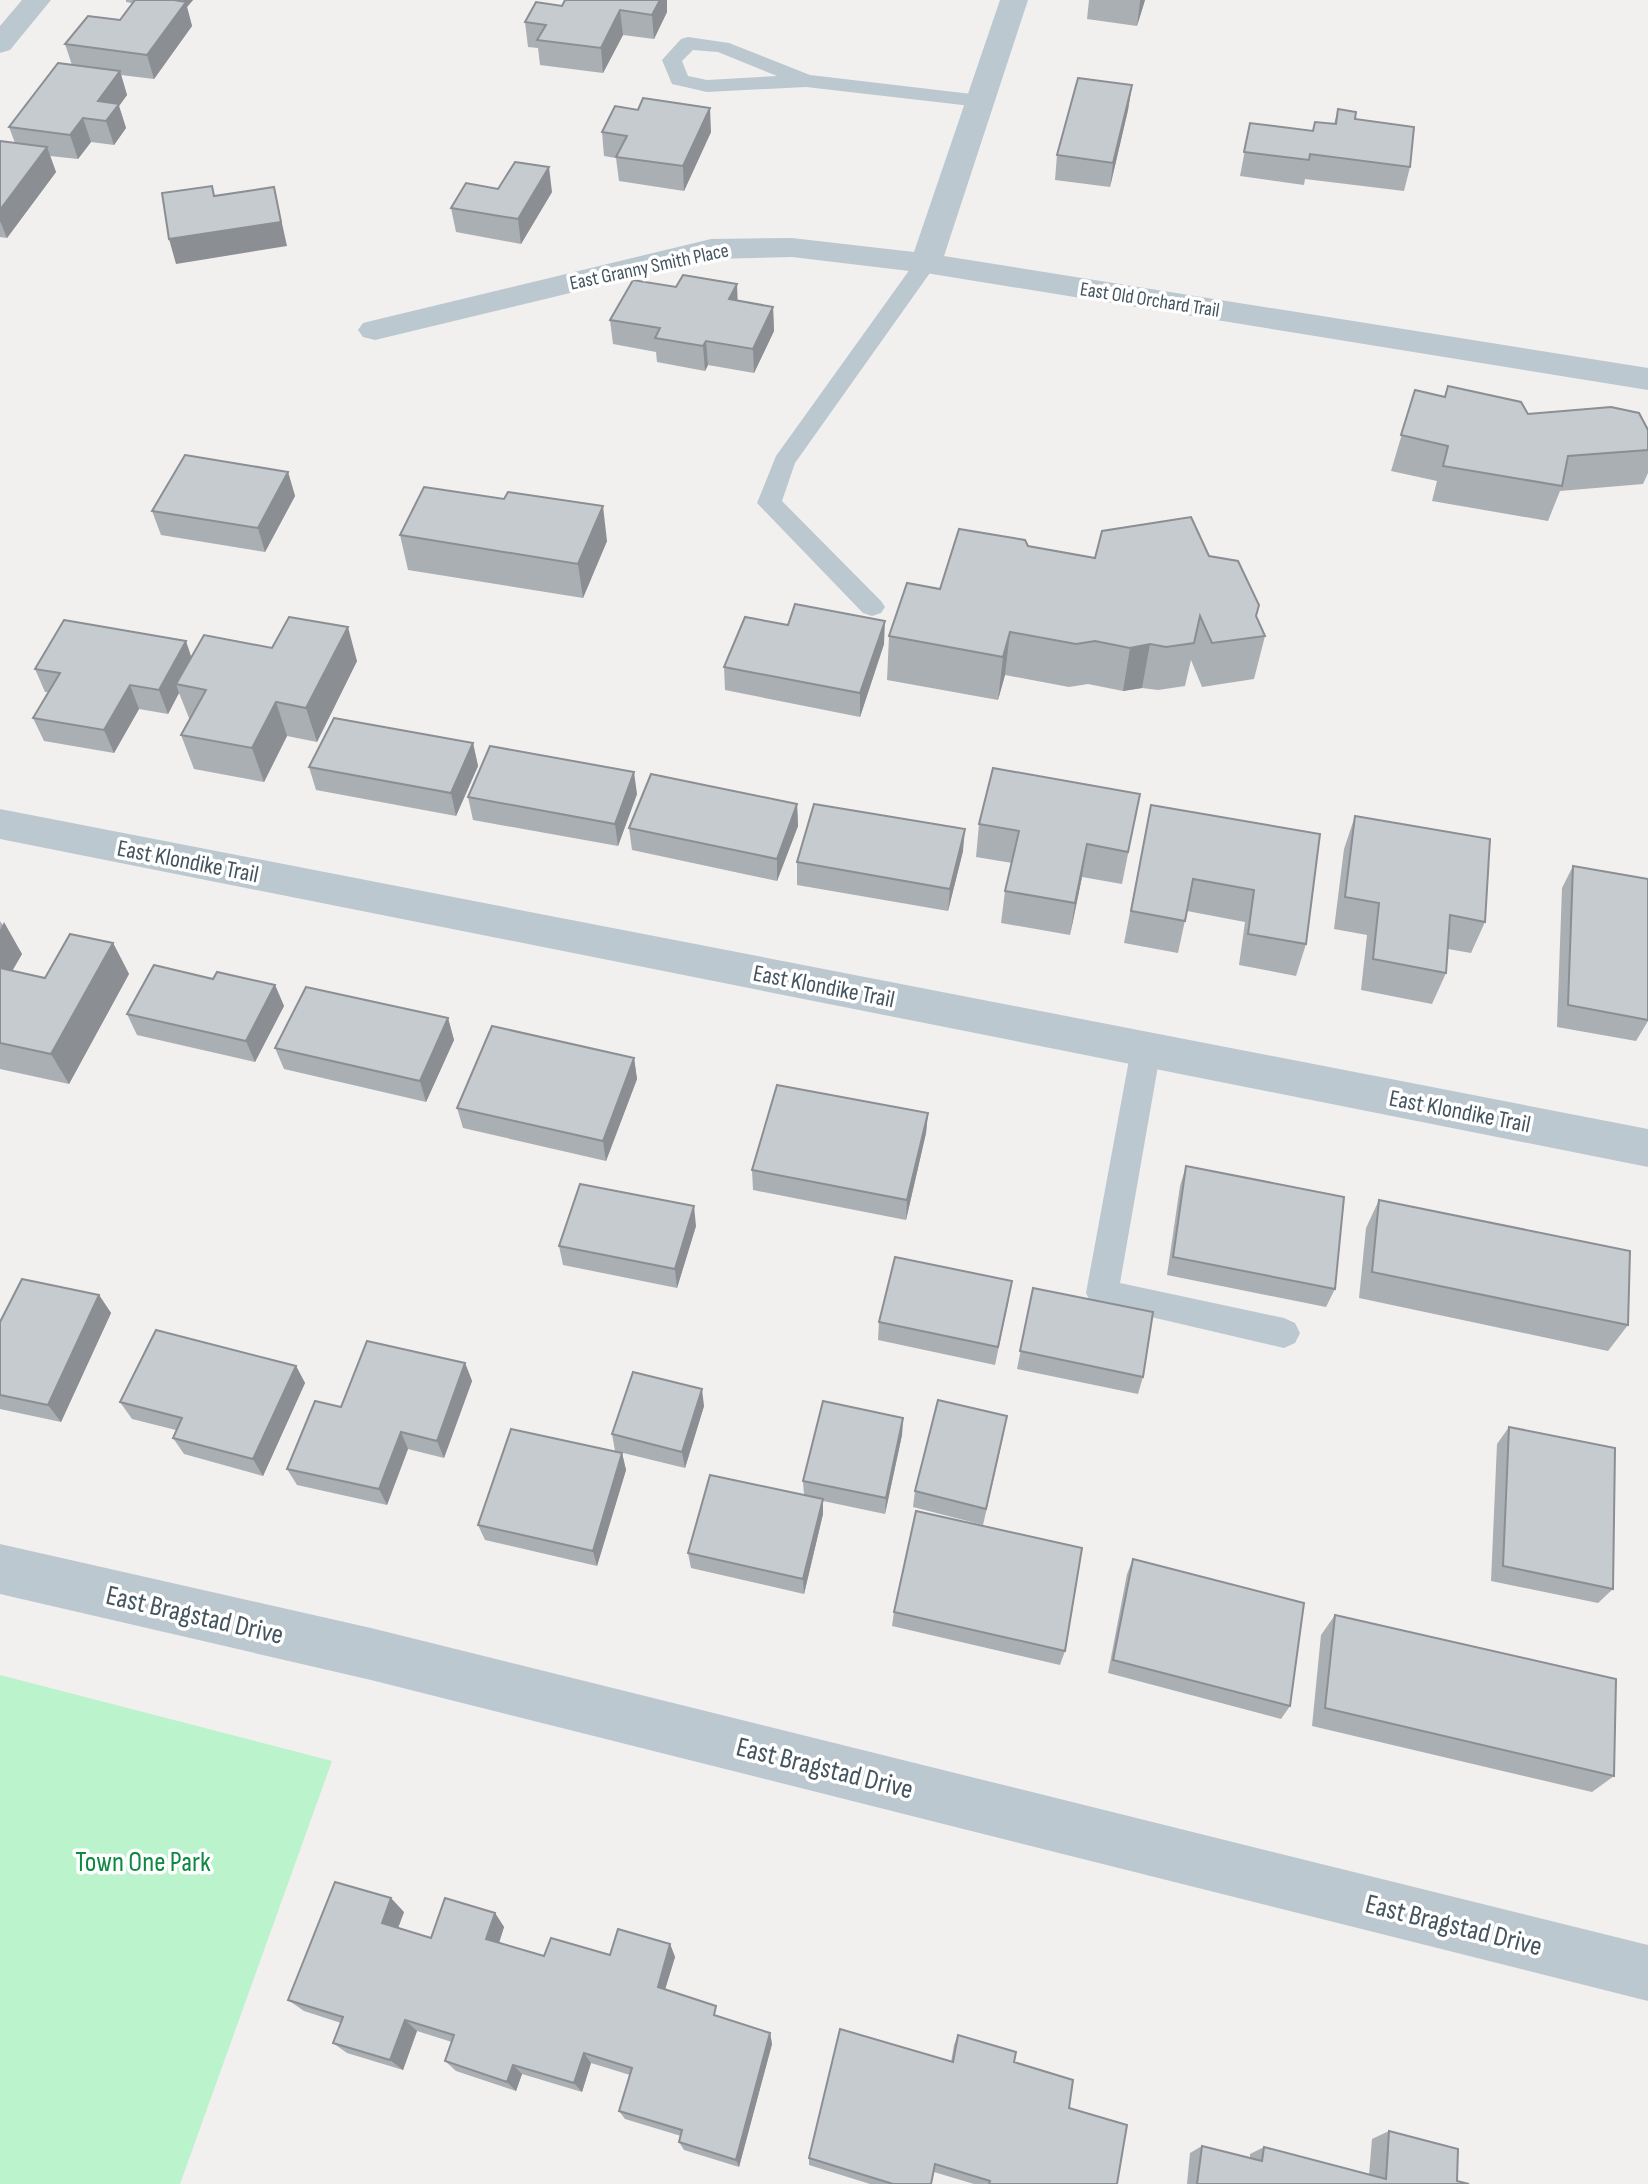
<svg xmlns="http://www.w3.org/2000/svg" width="1648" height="2184" font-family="'Sofia Sans Condensed',sans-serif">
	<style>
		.green { fill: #baf3cc }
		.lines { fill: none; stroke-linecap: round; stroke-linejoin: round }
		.lane { fill: #bcc8d0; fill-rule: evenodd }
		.street { fill: #bcc8d0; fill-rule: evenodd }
		.wall { fill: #aaafb3 }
		.shaded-wall { fill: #8b8e92 }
		.building { fill: #c6cbd0; stroke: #8b8e92; stroke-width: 2 }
		.labels { text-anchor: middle; stroke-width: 7; stroke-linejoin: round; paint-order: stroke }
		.far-street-label { font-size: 20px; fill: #45555f; stroke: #fff }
		.street-label { font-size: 24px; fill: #45555f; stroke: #fff }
		.near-street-label { font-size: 28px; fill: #45555f; stroke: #fff }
		.near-park-label { font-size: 28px; fill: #0e8843; stroke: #fff }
	</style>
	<rect width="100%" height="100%" fill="#f2efef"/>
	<path class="green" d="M0,1675l332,86 -152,423h-180z"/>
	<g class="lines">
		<path class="lane" d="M688,37l41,6 81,32 170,20 10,6 -10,6 -174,-20 -99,5 -35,-8 -10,-24 19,-21zM693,50l25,2 59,24 -70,4 -19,-4 -6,-15z
			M926,256l11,7 -142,200 -13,38 99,100 4,6 -4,6 -9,3 -9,-3 -106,-110 19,-47 142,-198z
			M1146,1037l10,3 5,9 -41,234 164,35 11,5 5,10 -5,10 -11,5 -193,-45 -5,-10 45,-244 5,-9z"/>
		<path class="street" d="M22,0h29l-41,50 -10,3v-27z
			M1000,0h28l-84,256 704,112v22l-722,-117 -134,-16 -81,2 -336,81 -12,-3 -5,-7 5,-7 12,-3 336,-81 81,-1 122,14z
			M0,809l1648,320v38l-1648,-328z
			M0,1544l371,84 1277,317v56l-1277,-321 -371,-86z"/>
	</g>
	<path class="wall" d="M126,0h67l-6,7 5,19 -38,53 -33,-4 6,20 -8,11 7,22 -12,17 -23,-3 -13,17 -28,-3 6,16 -49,66 -7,-1v-96l15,2 -6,-16 63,-62 -7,-21 55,-24 12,-17 -6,-1z
		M565,0h102v12l-13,27 -31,-4 -20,38 -63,-8 -2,-17 -10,-1 -3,-25 37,-16z
		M1089,0h56l-8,26 -50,-7z
		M1132,85l-4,25 -18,77 -55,-7 2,-25z
		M1338,109l17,10 55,48 -6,24 -99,-12 -1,6 -64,-9 10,-53 63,8 21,-7z
		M602,132h109l-27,59 -65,-10 -3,-23 -12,-2z
		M498,189l54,3 -31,52 -65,-12 -5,-24z
		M737,300l36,7 1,24 -20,42 -46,-8 -3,6 -48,-9 -1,-10 -43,-8 -3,-24z
		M1415,390l113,24 120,16v43l-5,11 -83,7 -12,30 -116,-20 5,-20 -46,-10z
		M288,472l7,24 -30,56 -104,-17 -9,-24z
		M504,499l103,42 -24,57 -175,-28 -8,-35z
		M1028,546l67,12 114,-2 47,60 9,20 -11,43 -52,8 -11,-27 -6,26 -27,4 -16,-2 -19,3 -35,-7 -19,3 -64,-12 -7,25 -111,-20 2,-44 51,-47z
		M884,644l-24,73 -135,-27 -1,-23z
		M272,648l85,13 -40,81 -30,-6 -23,46 -70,-13 -13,-34 9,-17h-1l-10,-25 -11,21 -29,-5 -25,44 -70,-12 -11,-23 15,-26h-3l-10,-23 157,-12z
		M473,743l5,23 -22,50 -140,-26 -7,-23z
		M637,794l-19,52 -145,-26 -5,-23z
		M1140,794l-18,90 -40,-7 -12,58 -69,-12 4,-32 7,-28 -36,-6 3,-33z
		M797,804l1,22 -21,55 -145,-31 -3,-22z
		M1151,805l169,29 -14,110 -10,32 -57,-11 6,-43 -58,-11 -9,42 -54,-10z
		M1355,816l130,106 -14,31 -23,-4 -2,24 -14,31 -71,-14 6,-55 -33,-6 10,-80z
		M963,851l-15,60 -151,-26v-23z
		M1573,866l75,13v142l-12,20 -79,-14 5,-139z
		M0,921l22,33 -10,17 33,7 68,-35 16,31 -60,110 -69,-15z
		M213,979l62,6 9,21 -29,56 -118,-27 -10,-21z
		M448,1018l6,22 -28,62 -142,-33 -9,-21z
		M634,1058l3,21 -31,82 -143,-33 -6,-20z
		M928,1113l-2,20 -20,87 -153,-30 -1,-20z
		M1186,1166l149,123 -9,18 -159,-32 13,-89z
		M1379,1200l249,125 -20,26 -249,-53 7,-70z
		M696,1226l-19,62 -114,-23 -4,-19z
		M1033,1288l110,89 -5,17 -121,-25z
		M99,1295l12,18 -50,109 -61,-13v-87z
		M1009,1299l-14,66 -117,-25 1,-18z
		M465,1363l7,18 -28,77 -36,-9 -21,56 -90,-20 -10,-16 54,-62z
		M296,1366l9,17 -42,93 -79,-22 -11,-16 3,-8 -44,-11 -12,-17z
		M704,1406l-19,62 -70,-17 -3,-17z
		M903,1418l-1,17 -17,79 -62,-13v13l-19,80 -113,-26 -3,-15 116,-58 -1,-14z
		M1509,1427l104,162 -15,14 -107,-22 6,-137z
		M1004,1433l-21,92 -70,-18 2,-16z
		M622,1453l4,17 -29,96 -112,-26 -7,-15z
		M1133,1559l157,147 -9,13 -173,-46 19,-99z
		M894,1612l171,39 -5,14 -168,-39z
		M1335,1615l279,161 -22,16 -280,-66 9,-91z
		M404,1912l-6,16 33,10 64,-25 9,14 -5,16 45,13 66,-1 60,-11 5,13 -10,33 54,27 51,16 2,11 -33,123 -55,-17 -5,-8 2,-6 -56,-17 -6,-8 11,-36 -39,-12 -9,29 -60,-18 -6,17 -60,-20 -11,-10 7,-19 -35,-11 -14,39 -56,-17 -14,-10 8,-20 -37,-12 -16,-11z
		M958,2035l56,27 55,46 48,76h-143l-40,-12 -3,12h-61l-61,-19v-7l142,-96 3,-17z
		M1389,2131l68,50 12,3h-282l3,-31 12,-7 48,12v-4l14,-7 105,28 3,-36z"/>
	<path class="shaded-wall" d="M183,0h10l-6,7 5,19 -38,53 -7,-24 37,-51z
		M660,0h7v12l-13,27 -2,-24z
		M1140,0h5l-8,26 3,-24z
		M620,10l3,25 -20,38 -2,-25z
		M120,71l7,24 -8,11 7,22 -12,17 -8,-24 -8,-20z
		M1132,85l-4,25 -18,77 3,-24z
		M710,108l1,24 -27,59 -1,-25z
		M83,118l8,24 -13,17 -8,-24z
		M47,147l9,25 -49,66 -7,-17v-11z
		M549,167l3,25 -31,52 -3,-25z
		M274,187l13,59 -111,18 -7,-25z
		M737,284l1,25 -9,-10z
		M773,307l1,24 -20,42 -1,-24z
		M706,341l2,24 -3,6 -2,-25z
		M288,472l7,24 -30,56 -7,-24z
		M603,506l4,35 -24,57 -5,-34z
		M885,621l-1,23 -24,73v-24z
		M348,627l9,34 -40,81 -11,-34z
		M1010,632l-5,43 -7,25 5,-43z
		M186,641l8,24 -18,19 3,9 -11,21 -9,-24z
		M1150,644l-8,44 -19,3 7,-43z
		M130,685l9,24 -25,44 -10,-23z
		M276,702l11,34 -23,46 -12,-34z
		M473,743l5,23 -22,50 -5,-23z
		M634,772l3,22 -19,52 -3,-22z
		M797,804l1,22 -21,55v-22z
		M965,829l-2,22 -15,60 2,-22z
		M1087,844l-5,33 -12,58 5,-32z
		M4,922l18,32 -22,38v-62z
		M113,943l16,31 -60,110 -18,-30z
		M275,985l9,21 -29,56 -9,-21z
		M448,1018l6,22 -28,62 -6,-21z
		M634,1058l3,21 -31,82 -3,-20z
		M928,1113l-2,20 -20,87 1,-20z
		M694,1206l2,20 -19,62 -2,-19z
		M99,1295l12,18 -50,109 -13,-17z
		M465,1363l7,18 -28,77 -7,-17z
		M296,1366l9,17 -42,93 -10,-17z
		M702,1389l2,17 -19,62 -3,-16z
		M903,1418l-1,17 -17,79 1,-16z
		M401,1432l7,17 -21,56 -8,-16z
		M622,1453l4,17 -29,96 -4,-15z
		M823,1499v15l-19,80 -1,-15z
		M391,1898l13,14 -9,24 -13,-13z
		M495,1913l9,14 -8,25 -10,-13z
		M670,1944l5,13 -13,42 -4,-12z
		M405,2020l12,11 -14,39 -13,-10z
		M770,2033l2,11 -33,123 -3,-7z
		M584,2053l7,10 -9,29 -8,-9z
		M513,2065l9,9 -6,17 -9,-9z"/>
	<path class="building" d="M135,0h39l12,2 -39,53 -82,-11 23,-28 32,4z
		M565,0h95l-8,15 -32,-5 -19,38 -64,-8 9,-15 -21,-3 11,-20 26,4z
		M58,63l62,8 -22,30 21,3 -13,17 -23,-3 -13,17 -61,-8z
		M1078,78l54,7 -19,78 -56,-8z
		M643,98l67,10 -27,58 -67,-9 11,-21 -25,-4 13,-26 23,4z
		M1338,109l18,3 -1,7 59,8 -4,40 -100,-13 -1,6 -65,-8 6,-29 63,8 2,-9 21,2z
		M0,141l47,6 -47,63z
		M515,162l34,5 -31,52 -67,-11 15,-25 32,6z
		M212,186l2,10 60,-9 7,35 -112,17 -7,-46z
		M683,275l54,9 -8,15 44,8 -20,42 -47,-8 -3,5 -48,-8 5,-10 -50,-8 23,-40 43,7z
		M1448,386l73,16 7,12 83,-7 28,6 9,17v20l-80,6 -6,30 -119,-20 5,-20 -47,-11 14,-45 30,7z
		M185,455l103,17 -30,56 -106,-17z
		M424,487l80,12 4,-7 95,14 -25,58 -178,-29z
		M1191,517l18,39 29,5 21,44 -3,11 9,20 -53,7 -12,-27 -6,27 -28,4 -16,-3 -20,4 -35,-7 -19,3 -66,-12 -7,25 -114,-21 18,-53 33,6 19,-60 66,11 3,6 67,12 7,-27z
		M795,604l90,17 -25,72 -136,-26 21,-50 43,8z
		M289,617l59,10 -42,81 -30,-6 -24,46 -71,-13 25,-45 -30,-6 28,-49 68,13z
		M64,620l122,21 -27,49 -29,-5 -26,45 -71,-12 27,-45 -25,-4z
		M334,718l139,25 -22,50 -142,-26z
		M490,746l144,26 -19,52 -147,-27z
		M993,768l147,26 -12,58 -41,-8 -12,59 -70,-12 14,-60 -40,-7z
		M651,774l146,30 -20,55 -148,-31z
		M814,804l151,25 -15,60 -153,-27z
		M1151,805l169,29 -14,110 -58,-10 6,-44 -61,-11 -8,42 -54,-10z
		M1355,816l135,23 -5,83 -35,-7 -4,58 -73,-14 6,-56 -34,-6z
		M1573,866l75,13v141l-80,-15z
		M70,934l43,9 -62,111 -51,-11v-75l45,10z
		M154,965l59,14 4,-7 58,13 -29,56 -119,-27z
		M306,987l142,31 -28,63 -145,-33z
		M492,1026l142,32 -31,83 -146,-33z
		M777,1085l151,28 -21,87 -155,-30z
		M1186,1166l158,31 -9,92 -162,-32z
		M580,1184l114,22 -19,63 -116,-23z
		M1379,1200l251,51 -2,74 -256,-53z
		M895,1257l117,24 -14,66 -119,-25z
		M22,1279l77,16 -51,110 -48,-10v-73z
		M1033,1288l120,24 -10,65 -123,-26z
		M156,1330l140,36 -43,93 -80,-21 9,-20 -62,-16z
		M367,1341l98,22 -28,78 -36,-9 -22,57 -92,-20 28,-68 26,6z
		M633,1372l69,17 -20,63 -70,-18z
		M938,1400l69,16 -21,93 -71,-18z
		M823,1401l80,17 -17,80 -83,-17z
		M1509,1427l106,21 -2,141 -110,-23z
		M511,1429l111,24 -29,98 -115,-26z
		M710,1475l113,24 -20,80 -115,-26z
		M916,1511l166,37 -17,103 -171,-39z
		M1133,1559l171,44 -14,103 -177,-46z
		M1335,1615l281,64 -2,97 -289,-68z
		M335,1882l56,16 -9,25 49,15 14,-40 50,15 -9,26 58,17 7,-18 59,17 8,-26 52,15 -12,43 58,19 -2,9 56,18 -34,127 -57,-18 3,-12 -63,-19 13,-43 -48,-15 -10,30 -61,-18 -6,17 -62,-21 9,-26 -49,-15 -15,40 -57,-17 10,-26 -55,-17z
		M840,2029l113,33 5,-27 58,17 -2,10 59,18 -4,28 58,17 -10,59h-128l1,-3 -55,-17 -4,20h-38l-84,-26z
		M1389,2131l69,18 -1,32 12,3h-272l5,-38 60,15 2,-14 122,32z"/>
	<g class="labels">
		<g class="far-street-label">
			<text transform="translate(649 266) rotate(-12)" y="7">East Granny Smith Place</text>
			<text transform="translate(1150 299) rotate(9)" y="7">East Old Orchard Trail</text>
		</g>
		<g class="street-label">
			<text transform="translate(188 861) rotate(11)" y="8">East Klondike Trail</text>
			<text transform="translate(824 986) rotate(11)" y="8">East Klondike Trail</text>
			<text transform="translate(1460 1111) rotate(11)" y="8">East Klondike Trail</text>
		</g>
		<g class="near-street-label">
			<text transform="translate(195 1614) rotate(13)" y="10">East Bragstad Drive</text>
			<text transform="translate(825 1767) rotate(14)" y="10">East Bragstad Drive</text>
			<text transform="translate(1454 1924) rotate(14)" y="10">East Bragstad Drive</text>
		</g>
		<g class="near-park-label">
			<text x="143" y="1871">Town One Park</text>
		</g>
	</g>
</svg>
